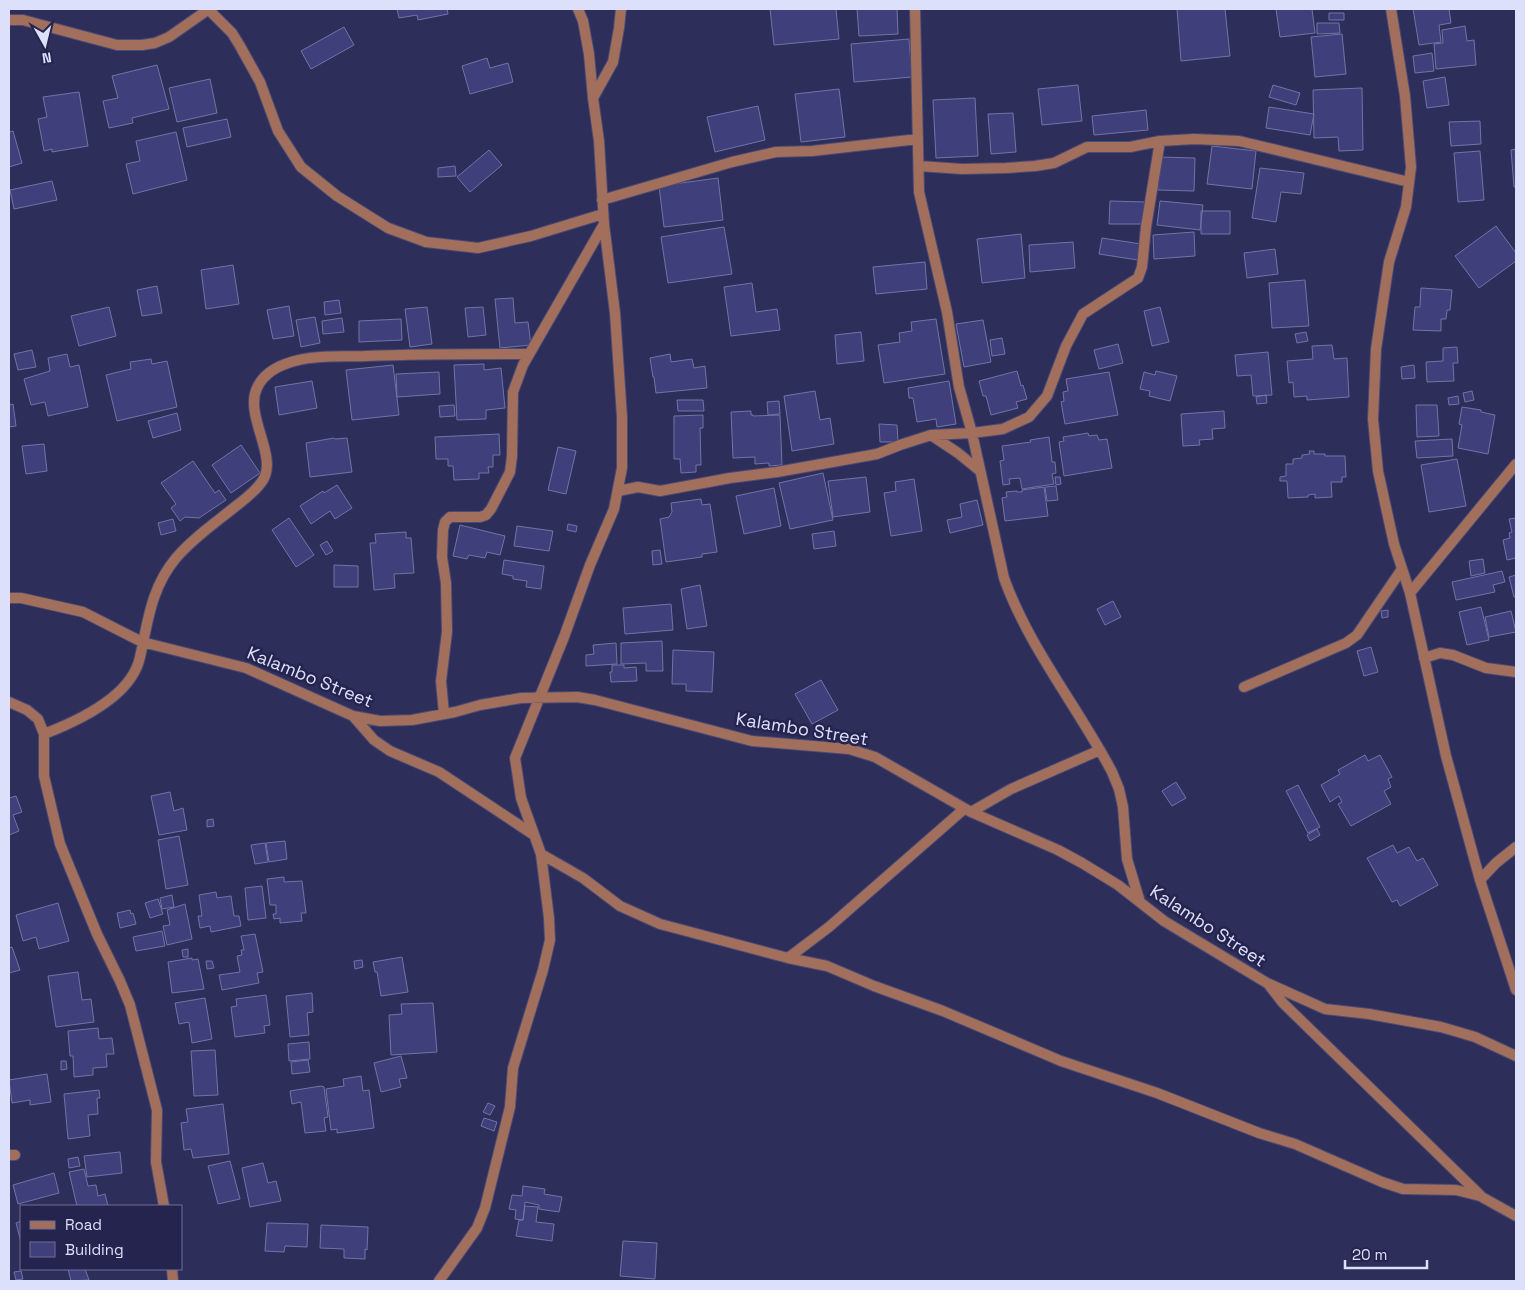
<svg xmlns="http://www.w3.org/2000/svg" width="1525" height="1290" font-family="'Space Grotesk',sans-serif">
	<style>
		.building { fill: #3f407b; stroke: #7074a5 }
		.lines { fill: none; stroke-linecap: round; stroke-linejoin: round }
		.street-casing { stroke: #4a4a74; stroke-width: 12 }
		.street { stroke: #a26f5d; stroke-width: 10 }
		.labels { text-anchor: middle; stroke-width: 5; stroke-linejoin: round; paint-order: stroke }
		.street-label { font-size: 18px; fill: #dde0fb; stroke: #24244f }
	</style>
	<rect width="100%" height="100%" fill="#2e2e5a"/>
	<path class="building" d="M397,9h50l1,5 -30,6 -1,-5 -18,3z
		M770,9h66l3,30 -65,6z
		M857,9h40l1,25 -39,2z
		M1177,9h48l5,47 -49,5z
		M1276,9h36l3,24 -35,4z
		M1413,9h36l2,14 -12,2 2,17 -22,3z
		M1329,13h15v7h-15z
		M1317,23h22l1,10 -23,1z
		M1465,26l2,15 7,-1 2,25 -40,4 -2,-25 9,-1 -1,-13z
		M344,27l10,18 -43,24 -10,-18z
		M1342,34l4,40 -31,3 -4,-40z
		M909,39l3,38 -58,5 -3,-38z
		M1432,53l2,18 -19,2 -2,-17z
		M487,58l3,10 18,-5 5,19 -43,12 -8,-28z
		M157,65l12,44 -37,9 1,5 -24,5 -6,-27 15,-3 -6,-22z
		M1445,77l4,28 -22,3 -4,-27z
		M210,79l7,34 -40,9 -8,-34z
		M1078,85l4,36 -40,4 -4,-36z
		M1273,85l27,8 -4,12 -27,-8z
		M1362,88l1,62 -24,1 -1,-14 -24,1 -1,-48z
		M839,89l6,48 -44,5 -6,-48z
		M79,92l9,54 -36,6v-3l-8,2 -6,-32 9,-2 -4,-20z
		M975,98l3,58 -42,2 -3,-58z
		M758,106l7,34 -50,12 -8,-35z
		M1269,107l45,7 -4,21 -44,-7z
		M1146,110l2,20 -54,5 -2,-19z
		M1013,113l3,39 -25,2 -3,-40z
		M227,119l4,18 -44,10 -4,-19z
		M1480,121l1,23 -30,2 -2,-24z
		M13,131l9,32 -13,4v-35z
		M176,132l11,48 -54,14 -7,-30 14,-3 -4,-20z
		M1212,146l44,5 -4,38 -45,-5z
		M1516,149v38h-2l-3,-37z
		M489,150l13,15 -32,27 -13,-15z
		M1480,151l4,49 -26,2 -4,-49z
		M1159,157l36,1 -1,33 -36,-1z
		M455,166l1,10 -18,1v-9z
		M1260,168l44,5 -3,21 -20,-2 -5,30 -24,-4z
		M718,178l5,42 -59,7 -5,-41z
		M52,181l5,19 -43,9 -4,-19z
		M1110,201l35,1v22h-36z
		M1160,201l43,4 -3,25 -43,-5z
		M1201,211h29v23h-29z
		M1496,226l20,27v8l-37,27 -24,-32z
		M724,227l8,47 -64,9 -7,-46z
		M1194,232l1,24 -41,3 -1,-24z
		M1021,234l4,44 -43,5 -5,-44z
		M1102,238l39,6 -3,16 -39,-6z
		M1073,242l2,26 -45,4 -1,-27z
		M1275,249l3,25 -31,4 -3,-25z
		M925,262l2,27 -51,5 -3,-27z
		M233,265l6,39 -33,5 -5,-39z
		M1305,280l4,46 -37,2 -3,-45z
		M752,283l4,29 21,-3 3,21 -49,6 -7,-49z
		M157,286l5,27 -20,3 -5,-26z
		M1421,288l31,2 -2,20h-3l-1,9h-5v12l-28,-1 2,-23h5z
		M513,298l2,25 13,-1 3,23 -31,3 -5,-49z
		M339,300l2,13 -16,2 -1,-13z
		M289,306l5,30 -21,3 -6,-29z
		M109,307l7,29 -37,10 -8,-30z
		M427,307l5,37 -22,3 -5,-38z
		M483,307l3,28 -18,2 -3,-29z
		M1160,307l9,35 -17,4 -8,-35z
		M315,317l5,26 -19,4 -5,-27z
		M342,318l2,14 -21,2 -1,-13z
		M401,319l1,21 -43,2v-21z
		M936,319l9,55 -61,9 -6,-38 22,-3 -1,-9 13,-2 -1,-9z
		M983,320l8,42 -27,5 -8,-43z
		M861,332l3,29 -27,3 -2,-29z
		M1306,332l2,9 -11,2 -2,-9z
		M1002,338l3,16 -13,2 -2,-16z
		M1118,344l5,19 -24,6 -5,-19z
		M1332,345l2,14 13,-1 2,39 -42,3v-4l-13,1 -1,-15 -4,1 -2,-22 26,-2 -1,-13z
		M1457,347l1,16h-5l1,18 -27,1 -1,-20 17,-1v-13z
		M32,350l4,17 -18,3 -4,-16z
		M1268,352l4,43 -19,1 -2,-21 -14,1 -2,-21z
		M67,354l3,13 9,-2 9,42 -40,9 -3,-14 -14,3 -7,-26 26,-8 -2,-13z
		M670,354l1,8 21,-3 2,9 11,-2 2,22 -51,5 -2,-16h-1l-3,-19z
		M151,359l1,5 15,-3 10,46 -60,14 -11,-46 25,-6 -1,-7z
		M484,364v6l17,-2 4,40 -19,2v9l-29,1 -3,-55z
		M393,365l6,50 -47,5 -6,-50z
		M1414,365l1,13 -13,1 -1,-12z
		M1017,371l4,15 2,-1 4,14 -11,3 2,6 -27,7 -5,-19h-3l-4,-15z
		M1156,371l21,5 -7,25 -21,-5 1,-5 -10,-2 4,-17 11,3z
		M439,372l1,22 -43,3 -1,-23z
		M1109,372l9,43 -53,9 -4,-22 3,-1 -1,-9 5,-1 -2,-12z
		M312,381l5,27 -38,7 -4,-28z
		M949,381l7,43 -19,3 -1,-8 -19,3 -4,-24h-4l-1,-10z
		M815,391l5,29 10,-2 4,26 -42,7 -8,-55z
		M1472,391l2,9 -9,2 -2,-9z
		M1266,395l1,8 -10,1 -1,-7z
		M1458,396l1,8 -10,1 -1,-7z
		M677,400h26l1,11h-26z
		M779,401l1,13 -12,1 -1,-13z
		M13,404l3,22 -7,1v-22z
		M454,405l1,11 -15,1 -1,-11z
		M1416,405h21l2,31 -22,1z
		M1462,407l19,3v2l14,3 -7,39 -30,-6 4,-23 -3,-1z
		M751,411v4h2v1l27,-1 2,50 -13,1v-3l-14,1v-7l-22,1 -2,-46z
		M1224,411l1,17 -13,1 1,10 -14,1 1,5 -17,1 -2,-32z
		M177,413l4,17 -28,8 -5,-17z
		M703,415v13h-3l1,37h-5v7l-15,1 -1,-14h-6v-43z
		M879,424l18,1 1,17h-18z
		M1088,433l1,3 8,-1 2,5 8,-1 5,29 -48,8 -5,-34 5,-1 -1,-4z
		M499,434l1,21h-7v12h-5l1,6h-10v6l-25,1 -1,-14h-5v-7h-12l-1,-22z
		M1049,437l3,25h3l1,11 -4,1 2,10 -32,5 -2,-11 -11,1 1,5 -7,1 -3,-24 4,-1 -2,-14 29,-4 -1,-2z
		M334,438l1,1 12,-1 5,34 -42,5 -4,-34z
		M1452,439l1,17 -36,2 -2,-17z
		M44,444l3,27 -21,3 -4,-28z
		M241,445l19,28 -29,20 -19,-28z
		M558,447l18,4 -10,43 -18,-4z
		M1309,451h5v3h11v2h20l1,21h-4v5h-11l1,15 -17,1v-4l-7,1v2l-20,1 -1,-17h-7v-4l6,-1v-12h7v-5l9,-1v-3l8,-1z
		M1457,459l9,47 -37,6 -8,-47z
		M193,461l22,32 4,-3 7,10 -27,18 -14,-1 -5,4 -9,-13 5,-4 -15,-21z
		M823,473l10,47 -43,9 -11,-46z
		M866,477l4,35 -37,5 -5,-36z
		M1055,477h5l1,7 -5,1z
		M914,479l8,52 -31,5 -7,-43 12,-2 -1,-9z
		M337,485l15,23 -17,11 -5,-8 -19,13 -11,-18 23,-15 1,2z
		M1056,486l2,14 -11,1 -2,-14z
		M1044,487l4,29 -43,5 -3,-23 5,-1 -1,-5 11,-1v1h5v-2z
		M774,488l7,38 -37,8 -8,-38z
		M701,499l1,6 8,-1 7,48 -15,2v3l-36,5 -6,-43 9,-2 3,-5 -1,-9z
		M977,500l6,25 -33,8 -3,-13 15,-3 -2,-13z
		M289,518l25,37 -18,12 -24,-37z
		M1516,518v40l-9,2 -4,-20 7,-2 -1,-5 3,-1 -3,-13z
		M173,519l3,12 -15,4 -3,-12z
		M568,524l9,2 -1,6 -9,-2z
		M460,525l45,11 -5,19 -13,-3 -2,6 -16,-3 -2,4 -14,-3z
		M517,526l36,5 -4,20 -35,-5z
		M834,531l2,15 -22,3 -2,-15z
		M406,532v6h5l3,35 -20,1 1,14 -21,2 -4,-47h6l-1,-9z
		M327,541l6,10 -7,4 -6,-10z
		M660,550l2,14 -9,1 -1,-14z
		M1483,559l2,14 -14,3 -2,-15z
		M504,560l40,6 -3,23 -15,-2 1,-6 -14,-2v-3l-11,-2z
		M334,565l24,1v21h-24z
		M1502,571l3,11 -12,3 2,7 -39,8 -4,-18z
		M1516,575v22h-2l-5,-20z
		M700,585l7,41 -20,3 -6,-40z
		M1113,601l8,16 -16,8 -8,-16z
		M671,604l2,26 -48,4 -2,-26z
		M1481,607l8,33 -22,5 -8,-33z
		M1388,610v7l-6,1 -1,-7z
		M1511,611l5,21 -27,5 -4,-20z
		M662,641l1,30h-17v-8l-25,1v-21z
		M616,643l1,21 -31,2v-11l8,-1 -1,-9z
		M1371,647l7,25 -14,4 -7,-25z
		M673,650l41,2 -2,40 -26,-1v-7h-14z
		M612,665h12v3l12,-1 1,14 -26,1 -1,-10h2z
		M821,680l17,30 -26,14 -17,-30z
		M1365,755l3,6 12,-6 12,22 -4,2 3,8 -7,4 7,13 -40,22 -13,-22 4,-2 -3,-6 -9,6 -9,-17 19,-11 -2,-4z
		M1176,782l10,16 -14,8 -10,-15z
		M1298,785l22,42 -12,6 -22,-42z
		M170,792l4,19 9,-3 4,22 -28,5 -8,-39z
		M16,796l6,16 -9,3 6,16 -10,4v-37z
		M213,819l1,7 -7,1v-7z
		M1317,829l3,6 -10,6 -3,-6z
		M179,836l9,49 -22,4 -8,-49z
		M285,841l2,18 -18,3 -3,-19z
		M265,843l3,19 -13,2 -4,-19z
		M1393,845l4,8 12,-6 8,14 6,-3 15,27 -38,21 -3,-6 -5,2 -25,-44z
		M284,877v5l18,-1 4,32h-5l1,8 -22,2v-5l-6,1 -1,-5h3v-9h-6l-3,-26z
		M262,886l4,32 -18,2 -3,-32z
		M216,892l1,6 14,-2 3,20h5l2,10 -30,6 -1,-6 -10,2 -2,-12h4l-3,-21z
		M172,895l2,12 -12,2 -2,-11z
		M158,899l5,15 -13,4 -5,-15z
		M58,903l11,38 -30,8 -3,-12 -13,4 -7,-26z
		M185,904l7,35 -25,6 -4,-19 7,-1 -3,-15z
		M130,910l1,4 2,-1 3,11 -16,4 -3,-15z
		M162,931l3,15 -29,5 -3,-14z
		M255,934l8,38 -6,1 2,10 -37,7 -3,-15 21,-3 -3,-16 5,-1 -1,-5h3l-3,-14z
		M12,947l8,23 -11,3v-25z
		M188,949v8h-5l-1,-7z
		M402,957l6,35 -27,4 -4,-24h-2l-2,-10z
		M192,958v2l6,-1 6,30 -32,4 -4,-31z
		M362,960l1,7 -8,2 -1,-8z
		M206,961h6l2,7 -7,1z
		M78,972l4,28 9,-1 3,23 -38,5 -8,-51z
		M312,993l1,19 -6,1 2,22 -19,2 -4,-41z
		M266,995l4,30 -6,1 1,7 -30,4 -4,-30 6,-1 -1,-7z
		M205,998l7,41 -20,4 -3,-21 -10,2 -4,-21z
		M433,1003l4,49 -46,3 -2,-40 13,-1 -1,-10z
		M98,1028l1,11 13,-1 2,16h-8l1,13 -14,1v7l-19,2 -1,-21h-3l-2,-25z
		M309,1042l1,17 -21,2 -1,-17z
		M215,1050l3,45 -24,1 -3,-45z
		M401,1056l6,22 -8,1 2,8 -20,5 -7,-29z
		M308,1060l2,12 -18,2 -1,-12z
		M61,1061h5l1,8 -6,1z
		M47,1074l4,28 -21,3v-5l-18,3 -3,-23z
		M361,1076l2,15 6,-1 5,38 -37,5v-4l-6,1 -5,-41 18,-3 -1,-7z
		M321,1086l3,1 4,30 -4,1 2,13 -21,2 -4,-31 -9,2 -2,-13z
		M99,1090l1,8h-3l1,16 -10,1 2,21 -22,3 -4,-45z
		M488,1103l7,3 -5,9 -7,-3z
		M223,1104l6,50 -36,4 -2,-9 -7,1 -3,-27 7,-1 -2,-13z
		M484,1118l13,4 -3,9 -13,-5z
		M120,1152l2,21 -35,4 -3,-21z
		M78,1157l2,9 -11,2 -1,-9z
		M230,1161l10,38 -22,5 -10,-38z
		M263,1163l5,20 8,-2 5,20 -31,6 -8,-39z
		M84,1169l4,17 8,-1 2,11 7,-2 3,12h-31l-8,-34z
		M54,1173l5,20 -41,11 -5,-19z
		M523,1186l22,3 -1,5 18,3 -3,15 -20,-3v-4l-14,-3 -2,18 -8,-1 1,-9 -7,-1 3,-14 10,1z
		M525,1206l13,1 -2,15 18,2 -2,17 -36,-5 3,-16h4z
		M21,1221v21l-5,-19z
		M267,1223l41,1 -1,23 -22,-1 -1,6 -19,-1z
		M321,1225l47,2 -1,23 -2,-1v10l-21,-1v-9l-24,-1z
		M623,1241l34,2 -2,36 -35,-3z
		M68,1269h17l4,11 -18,1z
		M21,1271l2,8 -7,1 -2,-8z"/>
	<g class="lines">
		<g class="street-casing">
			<path id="street" d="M208,9l24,24 8,13 20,36 18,49 23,36 36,29 51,32 38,14 52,6 53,-12 72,-22
				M915,9l4,183 28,120 12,75 13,46 32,145c25,70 74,129 108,194l7,17 4,18 4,52 13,43
				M1391,9l14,87 6,71 -5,40 -17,55 -13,87 -3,70 5,52 16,73 16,49 36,163 34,124 36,110
				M9,20h14l94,25h25l13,-2 14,-6 40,-28
				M593,98l20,-36 6,-34 2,-19
				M919,166l43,3 44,-1 29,-2 19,-3 33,-16h43l30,-6 34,-2 45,2 170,41
				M602,200l130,-38 44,-10 36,-1 106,-12
				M931,435l27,18 22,18
				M618,491l20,-4 22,4 70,-13 47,-6 100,-18 23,-9 31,-10 41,-2 31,-4 26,-12 18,-21 19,-50 17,-32 55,-36 4,-11 4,-40 14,-86
				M1410,593l106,-129
				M9,598h12l62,14 59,30 104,26 107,48 27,5 32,-1 43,-8 25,-7 41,-7 56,-1 18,3 157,41 97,8 26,8 96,55 87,38 24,13 36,22 46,36 103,62 58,26 44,5 72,13 34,10 41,19
				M1424,658l16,-5 13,2 33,13 30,4
				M1244,687l102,-44 11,-8 45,-66
				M9,702l18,8 11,9 6,15v42l16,68 37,90 23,47 10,24 27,105 -1,52 8,44
				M444,714l-3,-33 6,-49 -1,-49 -4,-26 1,-27 2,-8 5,-5h30l6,-2 5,-6 19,-37 2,-16 1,-64 10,-27 81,-141
				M353,716l21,24 16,11 49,21 95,63
				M44,734c34,-13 88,-38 96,-77 8,-36 11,-69 36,-99 17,-20 39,-35 60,-52 9,-7 20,-15 27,-26 15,-24 -19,-65 -6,-92 7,-16 24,-24 42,-28 20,-5 47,-3 67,-4 55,-2 109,-2 163,-2
				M971,812l40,-23 89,-39
				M541,854l42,24 37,28 40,18 128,34 39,8 47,20 69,25 118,50 96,32 102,40 36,11 87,38 21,7 53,1 24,6 36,20
				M1480,880l16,-17 20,-16
				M788,958l41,-31 135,-118
				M1269,985l14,18 197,192
				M9,1155h6
				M172,1269l1,12
				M439,1281l38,-53 8,-20 25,-101 3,-39 30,-98 7,-30 -1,-22 -8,-64 -20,-56 -6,-40 49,-121 26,-72 24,-56 8,-41v-51l-7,-104 -11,-89 -5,-83 -6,-43 -4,-44 -6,-33 -5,-12"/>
		</g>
		<use href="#street" class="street"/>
	</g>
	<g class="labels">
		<g class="street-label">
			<text transform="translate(310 677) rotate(22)" y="6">Kalambo Street</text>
			<text transform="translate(802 729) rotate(9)" y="6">Kalambo Street</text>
			<text transform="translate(1208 926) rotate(33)" y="6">Kalambo Street</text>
		</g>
	</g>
	<rect width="1525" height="1290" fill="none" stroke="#dde0fb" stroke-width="20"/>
	<rect x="20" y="1205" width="162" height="65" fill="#24244f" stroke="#6e6f94"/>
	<rect x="30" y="1221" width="25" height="8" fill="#a26f5d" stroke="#6e6f94"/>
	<text x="65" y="1230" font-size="15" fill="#dde0fb">Road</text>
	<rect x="30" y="1242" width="25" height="15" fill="#3f407b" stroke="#6e6f94"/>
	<text x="65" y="1255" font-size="15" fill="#dde0fb">Building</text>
	<g transform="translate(45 45) rotate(172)" stroke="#24244f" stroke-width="4" paint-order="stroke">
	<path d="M0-4L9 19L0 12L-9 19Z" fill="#dde0fb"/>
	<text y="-8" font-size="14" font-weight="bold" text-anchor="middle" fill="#dde0fb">N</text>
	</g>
	<path d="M1345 1260v8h82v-8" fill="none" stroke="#dde0fb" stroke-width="2.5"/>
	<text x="1352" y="1260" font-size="15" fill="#dde0fb" stroke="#24244f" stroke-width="4" paint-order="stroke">20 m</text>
</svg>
